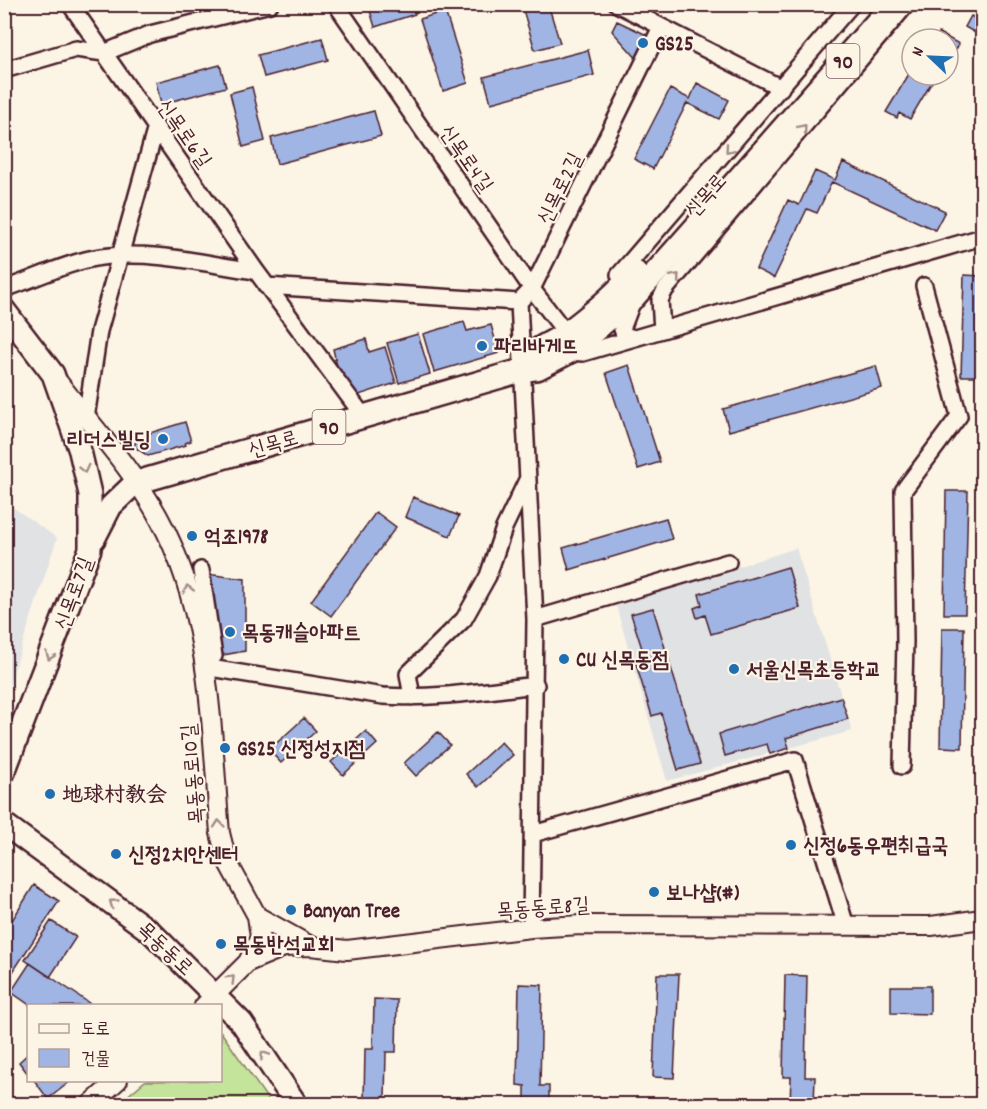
<svg xmlns="http://www.w3.org/2000/svg" width="987" height="1109" font-family="Dekko,'LXGW WenKai TC','Poor Story',sans-serif">
	<style>
		.built { fill: #e0e2e4 }
		.green { fill: #c4e39b; stroke: #878163; stroke-width: 1.5 }
		.building { fill: #a0b5e3; stroke: #4a1f2b; stroke-width: 1.5 }
		.lines { fill: none; stroke-linecap: round; stroke-linejoin: round }
		.minor-casing { stroke: #4a1f2b; stroke-width: 20 }
		.tertiary-casing { stroke: #4a1f2b; stroke-width: 22 }
		.secondary-casing { stroke: #4a1f2b; stroke-width: 26 }
		.primary-casing { stroke: #4a1f2b; stroke-width: 27 }
		.minor { stroke: #fcf5e5; stroke-width: 15 }
		.tertiary { stroke: #fcf5e5; stroke-width: 18 }
		.secondary { stroke: #fcf5e5; stroke-width: 21 }
		.primary { stroke: #fcf5e5; stroke-width: 22 }
		.oneway { stroke: #a38a88 }
		.poi-dot { fill: #1f6fb2; stroke: #fcf5e5; stroke-width: 2 }
		.labels { text-anchor: middle; stroke-width: 4.5; stroke-linejoin: round; paint-order: stroke }
		.shield { fill: #fcf5e5; stroke: #7f5f63; stroke-width: 1.5 }
		.shield-label { font-size: 20px; font-weight: bold; fill: #4a1f2b }
		.poi-label { font-size: 21px; font-weight: bold; fill: #4a1f2b; stroke: #fcf5e5; text-anchor: start }
		.street-label { font-size: 21px; fill: #4a1f2b; stroke: #fcf5e5 }
	</style>
	<rect width="100%" height="100%" fill="#fcf5e5"/>
	<filter id="ink" filterUnits="userSpaceOnUse"><feTurbulence type="fractalNoise" baseFrequency=".0167" numOctaves="2"/><feDisplacementMap in="SourceGraphic" scale="12" xChannelSelector="R" yChannelSelector="G"/><feConvolveMatrix kernelMatrix="1 2 1 2 8 2 1 2 1" color-interpolation-filters="sRGB"/></filter>
	<g filter="url(#ink)">
		<path class="built" d="M5,502l52,36 -52,160z
			M796,548l56,183 -185,50 -51,-175z"/>
		<path class="green" d="M977,626h5v103h-4z
			M221,1032l50,72h-153l27,-23 75,-1z"/>
		<path class="building" d="M368,4h44l3,10 -40,13z
			M540,4h8l12,39 -25,7 -12,-40z
			M980,9l2,1v27l-17,-10 6,-11 4,2z
			M445,11l23,72 -25,8 -23,-72z
			M617,21l32,15 -9,26 -28,-31z
			M939,33l20,11 -11,20v-25h-13z
			M322,38l6,22 -64,17 -6,-22z
			M588,50l6,25 -103,28 -7,-26z
			M220,65l6,22 -65,17 -5,-22z
			M912,69v6h24l-26,44 -11,-6 -2,5 -11,-6z
			M697,83l32,17 -10,19 -32,-16 -34,66 -19,-10 36,-70 20,10z
			M252,87l13,54 -22,6 -13,-54z
			M374,111l7,25 -104,28 -6,-26z
			M843,162l102,49 -10,19 -103,-48 -15,31 -10,-4 -33,69 -18,-9 32,-69 11,5 16,-34 20,9z
			M964,275l18,1v100h-21z
			M464,322l3,9 24,-6 8,28 -65,19 -11,-38z
			M418,334l12,40 -31,9 -12,-40z
			M366,339l3,13 16,-5 11,36 -37,12 -20,-20 -6,-26z
			M629,365l31,97 -22,7 -32,-96z
			M876,366l6,22 -153,43 -6,-22z
			M185,422l6,19 -6,2 1,2 -38,11 -14,-9 3,-10z
			M946,491h22l-3,123h-21z
			M413,497l46,19 -9,20 -45,-19z
			M376,512l20,15 -65,89 -20,-15z
			M666,518l6,21 -103,31 -6,-22z
			M788,567l12,41 -89,26 -6,-19 -8,3 -3,-10 8,-3 -3,-11z
			M206,574l39,5v72l-28,5z
			M653,608l47,156 -22,6 -17,-57 -9,3 -17,-55 10,-3 -14,-44z
			M942,628h22l-2,120 -22,-1z
			M841,697l7,22 -62,19 3,10 -19,6 -3,-10 -42,12 -6,-22z
			M304,718l12,13 -35,32 -12,-13z
			M366,731l11,13 -34,31 -12,-13z
			M438,732l12,13 -34,31 -12,-13z
			M501,742l12,13 -35,32 -12,-13z
			M34,885l25,16 -52,80 -3,-2v-61l7,4z
			M51,921l25,16 -26,40 -25,-17z
			M980,932h2v76h-2z
			M30,963l46,31 17,12h-62l-20,-14z
			M657,974h22l-5,104 -21,-1z
			M785,975l22,1 -2,101h10l-1,27h-24l1,-27h-8z
			M519,984l23,1 -2,101h9v18h-24v-18l-8,-1z
			M891,986h39v28l-39,-1z
			M374,999l23,1 -1,52h-10l-1,48h10v4h-23v-5h-8l1,-50h8z
			M28,1054v20l-9,-12z
			M34,1080h38l-24,19z"/>
		<g class="lines">
			<g class="minor-casing">
				<path id="minor" d="M70,4l186,267 108,146
					M336,4l196,285 34,44
					M617,4l164,84
					M4,70l72,-21 28,4 46,-19 120,-30
					M619,275l233,-271
					M266,286l253,16
					M4,289c30,-10 67,-28 97,-32 51,-7 104,7 155,14
					M633,300l-11,29 2,6 10,3
					M662,330l-2,-30 5,-10 242,-286
					M569,352l14,1 399,-116
					M86,418l13,-87 57,-204
					M201,570l13,86 -11,2
					M535,619l193,-57
					M204,667l179,29c52,3 102,-5 153,-11
					M412,697l-4,-23 56,-55 24,-43 16,-48 23,-48
					M902,766l3,-125 -2,-150 56,-75 -35,-130
					M533,834l262,-74 51,166
					M531,928l4,-309 -16,-317 13,-13 129,-262"/>
			</g>
			<g class="tertiary-casing">
				<path id="tertiary" d="M59,383c34,44 74,87 100,135 52,95 52,210 61,315l7,28 30,55 3,21 -12,25 -44,44
					M257,916l52,29
					M248,962l36,-15 26,-1 37,4 184,-22 50,-3 350,1 51,-7
					M91,1104l27,-24"/>
			</g>
			<g class="secondary-casing">
				<path id="secondary" d="M4,310l49,64 27,77 10,43v55l-86,223
					M94,539l17,-33 24,-23
					M4,824l147,108 91,91 54,81"/>
			</g>
			<g class="primary-casing">
				<path id="primary" d="M523,370c15,-28 22,-21 45,-38 24,-18 48,-38 67,-60
					M135,483l388,-113 15,-2 31,-16 65,-55 259,-293"/>
			</g>
			<use href="#minor" class="minor"/>
			<use href="#tertiary" class="tertiary"/>
			<use href="#secondary" class="secondary"/>
			<use href="#primary" class="primary"/>
		</g>
		<defs><path id="oneway-chevron" d="M-2-3.5L2.5 0L-2 3.5" fill="none" stroke-width="1.6" stroke-linecap="round" stroke-linejoin="round" transform="scale(1.5)"/></defs>
		<g class="oneway">
			<use href="#oneway-chevron" transform="translate(803 128) rotate(-50)"/>
			<use href="#oneway-chevron" transform="translate(729 149) rotate(131)"/>
			<use href="#oneway-chevron" transform="translate(676 277) rotate(-50)"/>
			<use href="#oneway-chevron" transform="translate(84 469) rotate(76)"/>
			<use href="#oneway-chevron" transform="translate(188 589) rotate(-106)"/>
			<use href="#oneway-chevron" transform="translate(50 656) rotate(110)"/>
			<use href="#oneway-chevron" transform="translate(219 824) rotate(-95)"/>
			<use href="#oneway-chevron" transform="translate(113 903) rotate(-144)"/>
			<use href="#oneway-chevron" transform="translate(231 979) rotate(-45)"/>
			<use href="#oneway-chevron" transform="translate(264 1055) rotate(-124)"/>
		</g>
	</g>
	<g class="poi-dot">
		<circle cx="643" cy="43" r="6"/>
		<circle cx="482" cy="346" r="6"/>
		<circle cx="163" cy="439" r="6"/>
		<circle cx="192" cy="536" r="6"/>
		<circle cx="230" cy="632" r="6"/>
		<circle cx="564" cy="659" r="6"/>
		<circle cx="734" cy="669" r="6"/>
		<circle cx="225" cy="748" r="6"/>
		<circle cx="50" cy="794" r="6"/>
		<circle cx="791" cy="845" r="6"/>
		<circle cx="116" cy="854" r="6"/>
		<circle cx="654" cy="892" r="6"/>
		<circle cx="291" cy="910" r="6"/>
		<circle cx="221" cy="944" r="6"/>
	</g>
	<g class="labels">
		<g class="shield">
			<rect x="826.5" y="44" width="33" height="34" rx="4.5"/>
			<rect x="312.5" y="410" width="33" height="34" rx="4.5"/>
		</g>
		<g class="shield-label">
			<text x="843" y="68">90</text>
			<text x="329" y="434">90</text>
		</g>
		<g class="poi-label">
			<text x="655" y="50">GS25</text>
			<text x="494" y="353">파리바게뜨</text>
			<text x="151" y="446" text-anchor="end">리더스빌딩</text>
			<text x="204" y="543">억조1978</text>
			<text x="242" y="639">목동캐슬아파트</text>
			<text x="576" y="666">CU 신목동점</text>
			<text x="746" y="676">서울신목초등학교</text>
			<text x="237" y="755">GS25 신정성지점</text>
			<text x="62" y="801">地球村教会</text>
			<text x="803" y="852">신정6동우편취급국</text>
			<text x="128" y="861">신정2치안센터</text>
			<text x="666" y="899">보나샵(#)</text>
			<text x="303" y="917">Banyan Tree</text>
			<text x="233" y="951">목동반석교회</text>
		</g>
		<g class="street-label">
			<text transform="translate(185 133) rotate(55)" y="7">신목로6길</text>
			<text transform="translate(467 158) rotate(55)" y="7">신목로4길</text>
			<text transform="translate(559 188) rotate(-64)" y="7">신목로2길</text>
			<text transform="translate(705 195) rotate(-48)" y="7">신목로</text>
			<text transform="translate(273 443) rotate(-16)" y="7">신목로</text>
			<text transform="translate(73 593) rotate(-70)" y="7">신목로7길</text>
			<text transform="translate(192 774) rotate(-95)" y="7">목동동로10길</text>
			<text transform="translate(543 907) rotate(-4)" y="7">목동동로8길</text>
			<text transform="translate(166 948) rotate(43)" y="7">목동동로</text>
		</g>
	</g>
	<rect width="987" height="1109" fill="none" stroke="#fcf5e5" stroke-width="24"/>
	<rect x="12" y="12" width="963" height="1085" fill="none" stroke="#4a1f2b" stroke-width="2" filter="url(#ink)"/>
	<rect x="27" y="1004" width="195" height="78" fill="#fcf5e5" stroke="#b59f9b" stroke-width="1.5"/>
	<rect x="39" y="1024" width="30" height="9" fill="#fcf5e5" stroke="#b59f9b" stroke-width="1.5"/>
	<text x="81" y="1034" font-size="18" fill="#4a1f2b">도로</text>
	<rect x="39" y="1049" width="30" height="18" fill="#a0b5e3" stroke="#b59f9b" stroke-width="1.5"/>
	<text x="81" y="1064" font-size="18" fill="#4a1f2b">건물</text>
	<g transform="translate(930 57) rotate(293)"><circle r="28" fill="#fcf5e5" stroke="#b59f9b" stroke-width="1.5"/>
	<path d="M0-4.5L10 22L0 15L-10 22Z" fill="#1f6fb2"/>
	<text y="-9" font-size="16" font-weight="bold" text-anchor="middle" fill="#4a1f2b">N</text>
	</g>
</svg>
